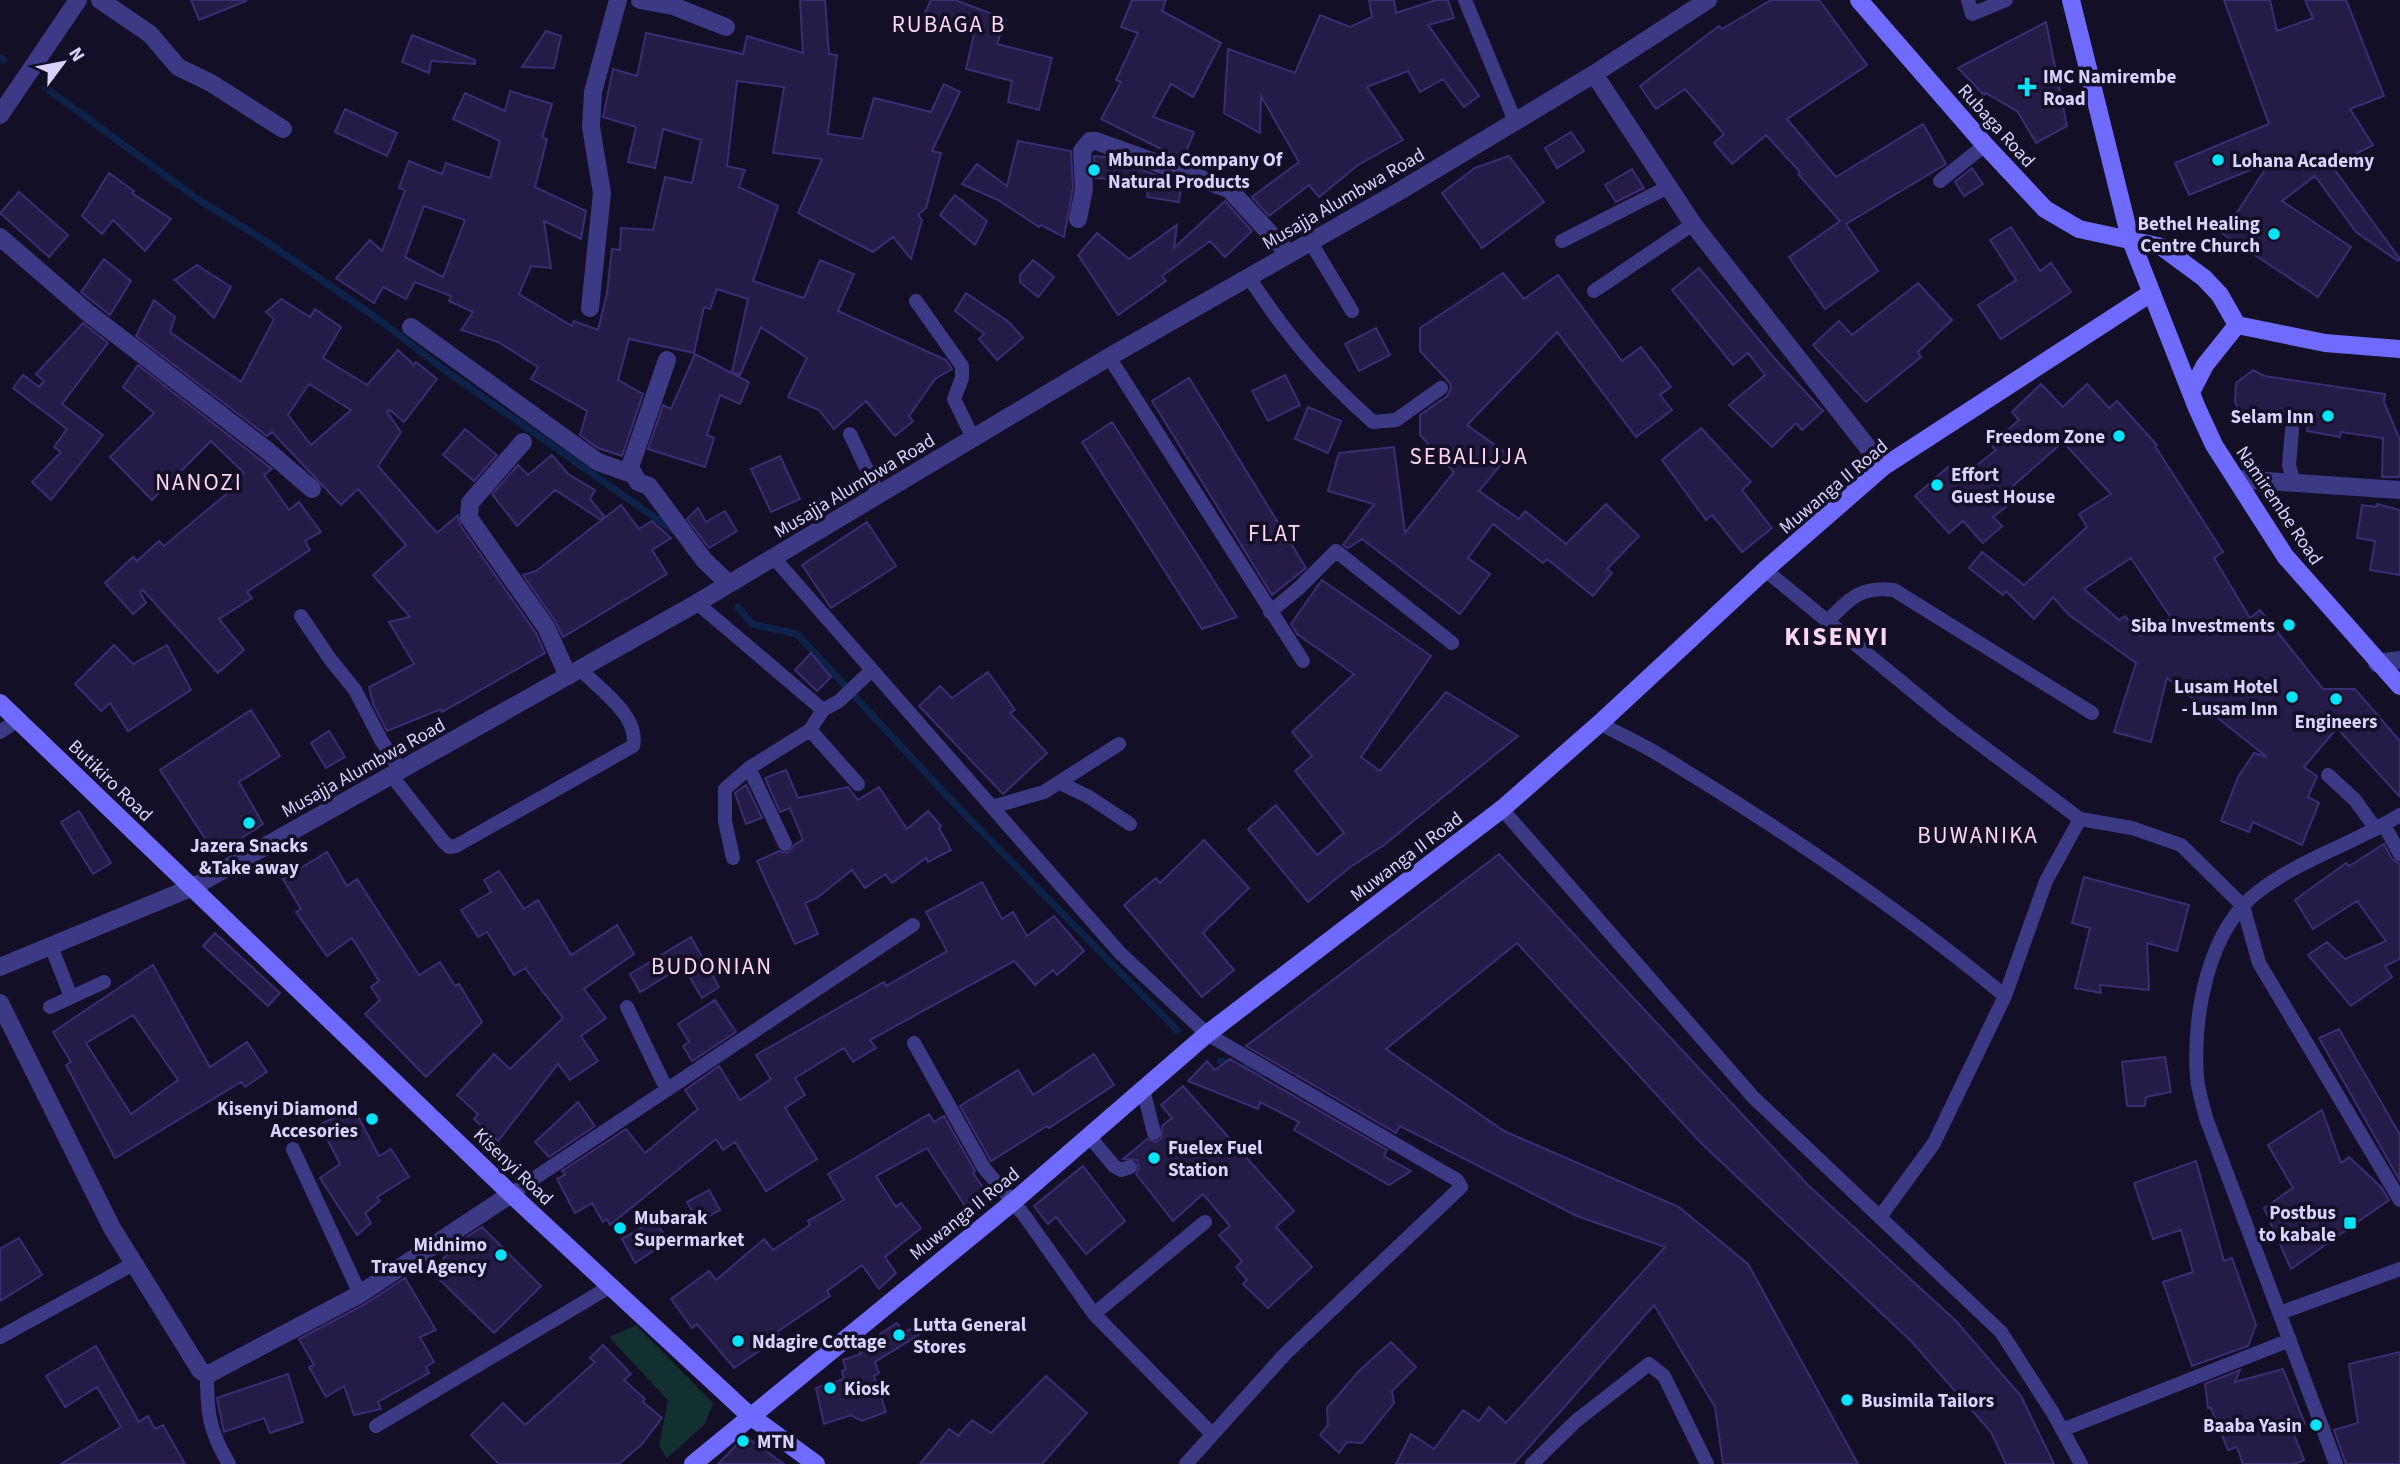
<svg xmlns="http://www.w3.org/2000/svg" width="2400" height="1464" font-family="'Source Sans 3',sans-serif">
	<style>
		.green { fill: #12302f }
		.lines { fill: none; stroke-linecap: round; stroke-linejoin: round }
		.stream { stroke: #0c2248; stroke-width: 7 }
		.building { fill: #241b47; stroke: #3b2d73; stroke-width: 2; fill-rule: evenodd }
		.lane { stroke: #3d3a85; stroke-width: 14 }
		.street { stroke: #3d3a85; stroke-width: 18 }
		.secondary { stroke: #6f6bff; stroke-width: 18 }
		.poi-dot { fill: #00e5ff; stroke: #130f26; stroke-width: 2.5 }
		.labels { text-anchor: middle; stroke-width: 7; stroke-linejoin: round; paint-order: stroke }
		.poi-label { font-size: 19px; font-weight: bold; fill: #d9d4ff; stroke: #130f26; text-anchor: start }
		.street-label { font-size: 19px; fill: #d9d4ff; stroke: #130f26 }
		.quarter-label { font-size: 23px; letter-spacing: 2px; fill: #ffd6f0; stroke: #130f26 }
		.district-label { font-size: 26px; font-weight: bold; letter-spacing: 2px; fill: #ffd6f0; stroke: #130f26 }
	</style>
	<rect width="100%" height="100%" fill="#130f26"/>
	<path class="green" d="M636,1325l77,78 -8,21 -38,34 -8,-12 9,-46 -59,-63z"/>
	<g class="lines">
		<path class="stream" d="M0,58l4,2
			M46,88l153,112 65,40 114,79 68,52 228,160
			M738,607l14,17 45,10 153,165 227,231
			M1220,1061l45,12"/>
	</g>
	<path class="building" d="M191,0h55v1l-47,19z
		M800,0h25l4,54 8,1 -9,79 34,5 12,-41 57,14 13,-28 16,8 -28,59 9,2 -15,55 -8,7 4,5 -11,39 -18,-22 -20,15 -75,-39 24,-54 -49,-6 11,-66 -47,-6 -10,85 18,4 -6,17 39,19 -25,75 51,17 16,-38 34,14 -16,37 108,49 6,9 -17,10 -26,37 4,5 -18,15 -29,-35 -32,28 -15,-19 -31,-13 19,-39 -46,-31 -21,48 -8,-3 16,-73 -31,-10 -7,20 -6,-2 -10,46 -65,-14 -11,41 25,14 -21,62 -24,-8 -18,-13 7,-24 -56,-32 7,-12 -40,-25 -37,-12 12,-18 -24,-11 2,-5 -36,-14 -9,17 -23,-12 -9,16 -38,-25 34,-38 12,11 23,-61 -6,-2 10,-27 33,13 4,-11 44,15 10,-37 -47,-22 12,-26 40,18 5,-20 42,13 -10,34 5,1 -12,48 51,24 -5,28 -37,-18 7,47 -20,-2 -12,28 53,32 2,-5 24,9 9,-37 5,-44 8,1 1,-22 32,2 12,-53 27,6 9,-43 -38,-11 -8,39 -27,-6 8,-35 -33,-10 10,-48 24,7 9,-43 97,21 4,-18 56,17zM424,206l41,14 -22,57 -38,-20z
		M931,0h24l51,19 -9,25 55,14 -13,52 -31,-8 4,-21 -46,-12 8,-35 -51,-17z
		M1132,0h34l-4,11 59,32 -28,54 -22,-13 -18,33 41,15 -11,28 -82,-41 20,-37 -5,-2 22,-47 -17,-6z
		M1369,0h25l2,13 40,-13h12l6,18 -26,7 51,71 -15,11 -21,-28 -23,13 -12,-21 -41,16 36,53 -45,25 -39,32 -10,-12 -40,31 -17,-19 47,-35 -38,-66 -1,37 -36,-20 4,-64 67,24 25,-58 30,12 22,-10z
		M1771,0h48l48,65 -80,54 49,58 87,-53 23,40 -100,60 32,47 -53,38 -36,-52 51,-36 -42,-47 2,-2 -34,-37 -34,29 -18,-21 10,-9 -39,-45 -29,20 -16,-23 79,-60 3,3z
		M2224,0h46l7,31 36,-13 -8,-18h41l38,96 -34,13 23,36 -41,21 68,93 -2,2 -42,-29 -41,-56 -33,25 69,46 -33,50 -95,-63 47,-72 -81,33 -14,-32 94,-39z
		M2046,22l21,104 -31,17 -18,-31 -32,-19 -2,2 -26,-27z
		M546,31l15,5 -7,32 -32,-1z
		M412,35l63,25v4l-44,-3 -2,12 -27,-11z
		M345,109l52,24 -10,23 -52,-24z
		M1571,132l13,19 -27,17 -12,-20z
		M1018,141l53,10 2,37 -9,49 -23,-12 -2,2 -41,-27 -36,-16 15,-20 30,22z
		M1094,156l12,1 75,27 -2,18 -32,-5 2,-16 -54,-3z
		M1509,156l35,46 -62,46 -40,-55 33,-25z
		M1972,168l11,16 -19,12 -9,-14z
		M1632,169l12,19 -28,14 -11,-17z
		M109,173l25,18 -2,2 39,26 -26,32 -32,-31 -11,14 -20,-18z
		M19,192l49,43 -19,22 -49,-44z
		M955,195l32,26 -12,24 -35,-30z
		M1225,201l27,30 -27,26 -15,-16 -48,35 4,5 -48,34 -40,-60 19,-22 32,26 48,-34 -3,23z
		M2011,227l29,44 11,-8 20,29 -70,47 -23,-34 38,-25 -26,-40z
		M104,259l27,22 -21,34 -29,-23z
		M1033,260l21,17 -16,20 -18,-15v-7z
		M197,265l34,22 -17,31 -39,-38z
		M1699,268l76,91 48,52 -21,19 -6,-7 -24,24 -43,-42 36,-30 -17,-22 -15,12 -61,-75z
		M1503,273l21,26 34,-24 64,86 19,-14 30,40 -11,8 12,15 -36,27 -79,-105 -90,93 42,30 -30,36 40,28 6,-8 41,33 40,-40 33,32 -32,33 5,4 -19,23 -46,-37 -4,4 -50,-39 -25,34 22,16 -30,40 -98,-75 -14,9 -5,-3 31,-41 -46,-13 11,-38 55,-6 11,86 49,-61 -34,-37v-20l27,-19 4,-8 -1,-5 -30,-32v-23z
		M1918,283l34,37 -34,32 3,5 -55,45 -53,-57 26,-24 13,14z
		M966,293l43,29 14,16 -26,22 -18,-21 5,-5 -29,-23z
		M281,299l29,18 5,-8 26,18 -18,31 44,27 31,-35 16,15 2,-3 21,17 -33,43 -14,-12 -3,2 14,20 -23,34 59,67 21,-18 2,10 76,108 9,20 -103,59 -1,-3 -54,22 -14,-27 -4,-17 45,-23 -25,-42 21,-5 -37,-42 33,-30 -48,-56 -17,16 -69,-73 -5,4 -131,-100 18,-36 21,17 -5,15 71,50 33,-63 -8,-7zM309,384l42,26 -40,35 -23,-30z
		M83,323l25,20 -46,61 41,31 -52,65 -19,-18 29,-30 -7,-5 13,-18 -54,-41 10,-13 16,12 5,-6 -8,-7z
		M1376,328l14,27 -31,16 -14,-27z
		M695,354l54,28 -9,22 -20,-9 -13,40 7,3 -9,29 -57,-18 15,-44 8,4z
		M138,365l134,104 -8,6 25,35 10,-8 22,30 -16,9 5,9 -63,42 5,6 -33,21 25,31 -26,23 -75,-83 -3,2 6,11 -13,11 -28,-31 28,-26 4,4 22,-20 5,5 72,-60 -3,-5 11,-8 -33,-32 -59,59 -42,-43 44,-44 -31,-26z
		M2253,370l11,6 121,18 -1,8 16,38v37h-18l1,-39 -42,-6 -1,5 -33,-6 1,-6 -15,-5 -7,2 -45,-6 -6,-14 1,-19z
		M1285,375l15,30 -32,16 -16,-30z
		M1189,378l117,190 -34,27 -120,-194z
		M2041,384l22,23 24,-23 22,24 8,-7 40,44 -2,1 68,106 -9,6 36,60 10,-8 63,79h32l45,52v56l-63,-69 -33,39 13,9 -9,21 11,6 -17,42 -49,-23 -4,10 -28,-11 17,-44 16,-24 13,4 -100,-79 -16,64 -37,-10 22,-69 -67,-48 -16,-18 -19,22 -28,-28 -3,4 -34,-27 13,-16 42,33 63,-58 -8,-13 32,-20 -48,-52 -50,44 7,10 -27,21 9,9 -19,17 -20,-22 -14,12 -34,-37 33,-29 11,12 37,-29 -5,-5 28,-25 -7,-8zM2131,558l40,60 -30,18 -16,-20 -6,4 -35,-31z
		M1308,407l33,14 -13,32 -33,-14z
		M1112,422l125,195 -35,12 -120,-187z
		M1701,428l50,54 -9,8 30,38 -30,24 -30,-37 -6,5 -44,-60z
		M465,429l32,26 -23,26 -31,-26z
		M552,455l16,19 27,16 -5,9 14,17 -3,4 -46,-30 -38,36 -25,-32 26,-29 10,10z
		M780,456l20,43 -29,13 -20,-43z
		M2377,504l23,6v65l-30,-5 5,-29 -18,-3 5,-33 14,2z
		M621,505l18,24 13,-8 19,17 -19,12 15,24 -104,63 -8,-16 -32,-46 13,-4z
		M698,508l8,14 19,-11 12,20 -28,17 -22,-29z
		M867,522l29,44 -65,42 -29,-43z
		M1322,580l109,76 -70,101 19,14 66,-79 72,44 -134,109 -35,23 -41,34 -60,-73 28,-24 41,50 27,-22 -49,-62 17,-15 -20,-24 62,-58 -57,-40 -6,-10z
		M114,645l19,19 34,-19 24,45 -63,41 -18,-28 -9,8 -26,-27z
		M811,653l20,24 -14,14 -22,-21z
		M988,672l27,38 -5,3 37,40 -44,41 -84,-88 21,-20 12,12z
		M251,710l29,46 -41,26 24,42 -47,31 -56,-85z
		M329,731l16,26 -19,11 -15,-25z
		M786,770l12,28 50,-11 10,13 21,-13 28,42 21,-18 13,15 -2,2 12,22 -23,12 -2,-4 -34,25 -7,-9 -20,14 -13,-18 -35,28 -12,5 13,31 -23,10 -38,-83 22,-10 9,2 7,-9 8,-4 -13,-32 -10,4 -15,-34z
		M746,785l16,33 -16,6 -11,-31z
		M79,811l32,52 -18,11 -32,-52z
		M1204,840l45,48 -46,45 31,37 -32,27 -78,-92 32,-27 4,5z
		M2384,844l8,15 8,5v95l-15,7 7,11 -41,29 -43,-51 19,-13 18,17 41,-18 -29,-40 -44,28 -18,-29 51,-37 3,3z
		M327,852l20,34 10,-7 62,96 21,-13 15,24 4,-2 23,38 -56,55 -61,-63 15,-14 -9,-13 8,-6 -27,-43 -25,18 -31,-44 5,-3 -18,-30z
		M1499,854l309,331 148,136 65,75 33,68h-48l-15,-32 -79,-90 -212,-200 -183,-199 -131,106 118,82 175,76 69,57 110,200h-135l-8,-57 -61,-102 -140,159h-118l15,-30 23,15 29,-39 16,11 10,-14 17,16 159,-176 -88,-31 -177,-90 -4,7 -150,-87z
		M499,871l25,38 14,-9 33,55 46,-30 17,29 -50,35 22,29 -25,18 17,25 -28,19 -12,-16 -60,77 -24,-22 4,-5 -21,-19 37,-41 16,15 53,-51 -38,-50 -11,7 -27,-43 -9,5 -17,-27 30,-18 -7,-12z
		M2084,877l105,28 -12,46 -30,-8 2,47 -49,-5 1,8 -26,-5 15,-60 -18,-5z
		M982,882l20,37 11,-7 14,24 27,-20 30,35 -27,24 -4,-5 -18,15 -21,-24 -144,79 6,8 -23,14 -9,-14 -49,30 10,17 -20,13 32,51 -51,32 -31,-49 -12,8 -7,-11 -106,86 -3,-6 -4,3 -11,-19 -17,10 -18,-34 8,-4 -3,-4 64,-42 19,24 53,-44 -13,-19 34,-24 21,34 31,-21 -15,-24 128,-73 2,4 61,-35 -21,-39z
		M215,933l65,60 -12,13 -65,-60z
		M691,937l28,50 -17,11 -19,-32 -43,26 -10,-18z
		M153,965l57,102 37,-25 20,30 -22,15 -4,-5 -126,76 -49,-93 5,-3 -18,-30zM133,1015l45,65 -47,34 -45,-71z
		M715,1000l21,32 -44,29 -9,-15 6,-4 -11,-18z
		M2339,1029l61,106v46l-81,-143z
		M1094,1054l20,31 -65,43 -2,-2 -56,35 -31,-55 58,-36 15,25z
		M2165,1057l6,35 -25,5 -1,9h-18l-5,-44z
		M1230,1059l157,91 -3,6 27,15 -22,14 -95,-55 5,-8 -39,-20 -2,7 -70,-28 19,-20 8,9z
		M1183,1086l111,125 -18,16 36,40 -44,41 -25,-24 4,-4 -11,-13 6,-6 -23,-26 11,-9 -27,-32 -30,27 -37,-47 3,-6 -2,-8 -14,-1 24,-20 9,3 5,-3 1,-13 10,-8 -11,-13z
		M578,1102l17,24 -46,31 -14,-15z
		M353,1107l26,49 12,-7 18,28 -32,20 3,4 -15,12 6,10 -14,12 -37,-57 20,-14 -20,-39z
		M2322,1110l19,53 8,-6 32,30 8,13 -98,69 -27,-61 29,-20 -25,-43z
		M929,1114l5,8 10,-6 31,55 -2,2 14,20 -20,16 -40,-61 -51,28 20,31 5,-4 20,25 -36,29 11,16 -17,16 -17,-24 -35,26 3,5 -53,36 3,5 -46,31 -37,-44 -5,4 -21,-29 38,-28 7,9 48,-41 9,11 37,-25 -2,-4 36,-21 -16,-26z
		M2196,1161l28,100 8,-3 24,67 -8,21 -56,20 -29,-84 30,-10 -12,-42 -28,9 -19,-56z
		M1083,1166l42,55 -39,33 -30,-37 -8,7 -14,-18z
		M709,1190l11,20 -22,12 -11,-20z
		M655,1220l13,21 -33,22 -13,-24z
		M482,1227l59,59 -47,47 -62,-61 24,-28z
		M19,1238l23,37 -42,26v-52z
		M405,1278l31,52 -16,7 14,25 -8,5 3,6 -51,29 3,7 -27,6 -10,-29 -18,11 -17,-30 5,-2 -15,-26 66,-35z
		M897,1323l6,9 14,-5 3,7 -45,28 4,11 -5,3 12,36 -24,9 -11,-6 -27,9 -8,-36 28,-9 -2,-8 4,-2 -3,-9 18,-6 -3,-7 25,-8 -3,-5z
		M1391,1342l25,25 -24,24 2,12 -32,40 -15,-1 -8,11 -19,-18 8,-10 -1,-17 32,-37z
		M603,1345l28,29 -7,6 21,19 -2,3 19,16 -21,27 -22,19h-120l-28,-29 32,-32 22,22 70,-63 -5,-4z
		M96,1346l43,76 9,-6 7,13 8,-4 22,39h-124l60,-37 -24,-40 -32,20 -19,-31z
		M2400,1352v112h-54l-12,-34 24,-7 -9,-59z
		M2283,1369l22,55 -13,5 12,31 -10,4h-51l-6,-17 -9,3 -17,-42h-3l-3,-24 35,-14 -5,12z
		M288,1374l15,48 -33,11 -6,-15 -40,14 -7,-34z
		M1046,1376l41,37 -45,51h-122l29,-35 9,7 14,-16 19,13z
		M745,1436l39,28h-66z"/>
	<g class="lines">
		<path class="lane" d="M1465,0l50,121
			M1968,0l4,14 34,-14
			M1940,181l45,-36
			M1310,241l42,70
			M1562,241l106,-54
			M1248,276c40,61 71,98 125,146l23,-2 45,-32
			M1594,291l99,-67
			M916,301l46,65v12l-8,21 19,39
			M1109,357l194,304
			M2292,429l-3,36 5,19
			M850,434l29,61
			M774,558l346,395 87,81 250,146 4,7 -176,167 -99,110
			M1765,570l184,151 131,98 52,9 49,17 62,61 16,57 141,237
			M697,603l126,107 -13,20 48,54
			M1270,612l29,-24 37,-37 116,92
			M301,616l29,43 25,31 26,50 19,30
			M1828,621c22,-23 33,-35 66,-31l198,123
			M823,710l16,-9 33,-31
			M1600,723c20,12 42,21 61,33 121,73 236,151 344,240
			M0,732l18,-12
			M391,775l52,66 6,6 7,-1 177,-100c7,-30 -34,-57 -53,-77
			M2328,775l27,25 21,29
			M1060,783l29,14 41,27
			M992,807l52,-15 75,-48
			M1502,809l251,288 248,235 52,81 28,51
			M2384,825l16,29
			M785,844l-36,-76 61,-38
			M733,858l-8,-37v-32l24,-21
			M51,946l20,51
			M50,1007l54,-25
			M627,1007l40,83
			M914,1043l70,125 40,47 70,99 118,120
			M1143,1089l11,44
			M1089,1136l25,30 7,4 9,-3
			M293,1149l67,145
			M511,1194l402,-269
			M1880,1217l54,-74 71,-147 41,-115 34,-62
			M2280,1313l120,-44
			M1094,1314l111,-92
			M0,1337l135,-74
			M207,1375c0,37 2,56 22,89
			M376,1426l235,-140
			M2062,1430l228,-90
			M1532,1464l44,-43 73,-57 15,12 43,88
			M2336,1464l-130,-346c-3,-13 -8,-27 -9,-41 -4,-61 10,-147 62,-186 42,-32 96,-48 141,-76"/>
		<path class="street" d="M100,0l50,34 28,33 33,16 72,46
			M640,0l33,6 53,21
			M1594,74l99,150 190,243
			M0,115l78,-115
			M1078,219l6,-30 -2,-38 8,-10h6l133,48 59,64
			M0,237l88,76 180,138 44,38
			M590,308l12,-115 -11,-66 2,-35 25,-92
			M411,327l187,135 34,12
			M667,360l-37,107 8,15 11,4 55,74 25,24
			M523,442l-53,61 -1,15 77,109 22,49
			M2236,479l164,11
			M2377,663l23,-3
			M0,967l193,-80 504,-284 412,-246 289,-165 196,-118 114,-74
			M0,1003l112,225 88,142 7,5 153,-81 151,-100"/>
		<path class="secondary" d="M1859,0l126,145 60,64 34,20 83,18 42,31 16,17 17,30
			M2071,0l59,238 67,170 17,37 71,111 115,130
			M2237,325l88,18 75,6
			M2191,392l14,-27 32,-40
			M0,703l511,491 238,221 67,49
			M693,1464l320,-262 194,-168 295,-225 98,-86 165,-153 118,-103 268,-174"/>
	</g>
	<g class="poi-dot">
		<path d="M2023.5 76.5h7v7h7v7h-7v7h-7v-7h-7v-7h7z"/>
		<circle cx="2218" cy="160" r="7"/>
		<circle cx="1094" cy="170" r="7"/>
		<circle cx="2274" cy="234" r="7"/>
		<circle cx="2328" cy="416" r="7"/>
		<circle cx="2119" cy="436" r="7"/>
		<circle cx="1937" cy="485" r="7"/>
		<circle cx="2289" cy="625" r="7"/>
		<circle cx="2292" cy="697" r="7"/>
		<circle cx="2336" cy="699" r="7"/>
		<circle cx="249" cy="823" r="7"/>
		<circle cx="372" cy="1119" r="7"/>
		<circle cx="1154" cy="1158" r="7"/>
		<rect x="2343" y="1216" width="14" height="14" rx="3.5"/>
		<circle cx="620" cy="1228" r="7"/>
		<circle cx="501" cy="1255" r="7"/>
		<circle cx="899" cy="1335" r="7"/>
		<circle cx="738" cy="1341" r="7"/>
		<circle cx="830" cy="1388" r="7"/>
		<circle cx="1847" cy="1400" r="7"/>
		<circle cx="2316" cy="1425" r="7"/>
		<circle cx="743" cy="1441" r="7"/>
	</g>
	<g class="labels">
		<g class="poi-label">
			<text x="2043" y="83">IMC Namirembe<tspan x="2043" dy="22">Road</tspan></text>
			<text x="1108" y="166">Mbunda Company Of<tspan x="1108" dy="22">Natural Products</tspan></text>
			<text x="2232" y="167">Lohana Academy</text>
			<text x="2260" y="230" text-anchor="end">Bethel Healing<tspan x="2260" dy="22">Centre Church</tspan></text>
			<text x="2314" y="423" text-anchor="end">Selam Inn</text>
			<text x="2105" y="443" text-anchor="end">Freedom Zone</text>
			<text x="1951" y="481">Effort<tspan x="1951" dy="22">Guest House</tspan></text>
			<text x="2275" y="632" text-anchor="end">Siba Investments</text>
			<text x="2278" y="693" text-anchor="end">Lusam Hotel<tspan x="2278" dy="22">- Lusam Inn</tspan></text>
			<text x="2336" y="728" text-anchor="middle">Engineers</text>
			<text x="249" y="852" text-anchor="middle">Jazera Snacks<tspan x="249" dy="22">&amp;Take away</tspan></text>
			<text x="358" y="1115" text-anchor="end">Kisenyi Diamond<tspan x="358" dy="22">Accesories</tspan></text>
			<text x="1168" y="1154">Fuelex Fuel<tspan x="1168" dy="22">Station</tspan></text>
			<text x="2336" y="1219" text-anchor="end">Postbus<tspan x="2336" dy="22">to kabale</tspan></text>
			<text x="634" y="1224">Mubarak<tspan x="634" dy="22">Supermarket</tspan></text>
			<text x="487" y="1251" text-anchor="end">Midnimo<tspan x="487" dy="22">Travel Agency</tspan></text>
			<text x="913" y="1331">Lutta General<tspan x="913" dy="22">Stores</tspan></text>
			<text x="752" y="1348">Ndagire Cottage</text>
			<text x="844" y="1395">Kiosk</text>
			<text x="1861" y="1407">Busimila Tailors</text>
			<text x="2302" y="1432" text-anchor="end">Baaba Yasin</text>
			<text x="757" y="1448">MTN</text>
		</g>
		<g class="street-label">
			<text transform="translate(1997 125) rotate(48)" y="7">Rubaga Road</text>
			<text transform="translate(1343 198) rotate(-30)" y="7">Musajja Alumbwa Road</text>
			<text transform="translate(854 485) rotate(-31)" y="7">Musajja Alumbwa Road</text>
			<text transform="translate(1833 486) rotate(-40)" y="7">Muwanga II Road</text>
			<text transform="translate(2280 505) rotate(56)" y="7">Namirembe Road</text>
			<text transform="translate(363 767) rotate(-29)" y="7">Musajja Alumbwa Road</text>
			<text transform="translate(111 780) rotate(44)" y="7">Butikiro Road</text>
			<text transform="translate(1406 856) rotate(-37)" y="7">Muwanga II Road</text>
			<text transform="translate(514 1166) rotate(44)" y="7">Kisenyi Road</text>
			<text transform="translate(964 1213) rotate(-39)" y="7">Muwanga II Road</text>
		</g>
		<g class="quarter-label">
			<text x="949" y="32">RUBAGA B</text>
			<text x="1469" y="464">SEBALIJJA</text>
			<text x="199" y="490">NANOZI</text>
			<text x="1275" y="541">FLAT</text>
			<text x="1978" y="843">BUWANIKA</text>
			<text x="712" y="974">BUDONIAN</text>
		</g>
		<g class="district-label">
			<text x="1837" y="645">KISENYI</text>
		</g>
	</g>
	<g transform="translate(63 63) rotate(58)" stroke="#130f26" stroke-width="5" paint-order="stroke">
	<path d="M0-5L12 26L0 18L-12 26Z" fill="#d9d4ff"/>
	<text y="-10" font-size="19" font-weight="bold" text-anchor="middle" fill="#d9d4ff">N</text>
	</g>
</svg>
